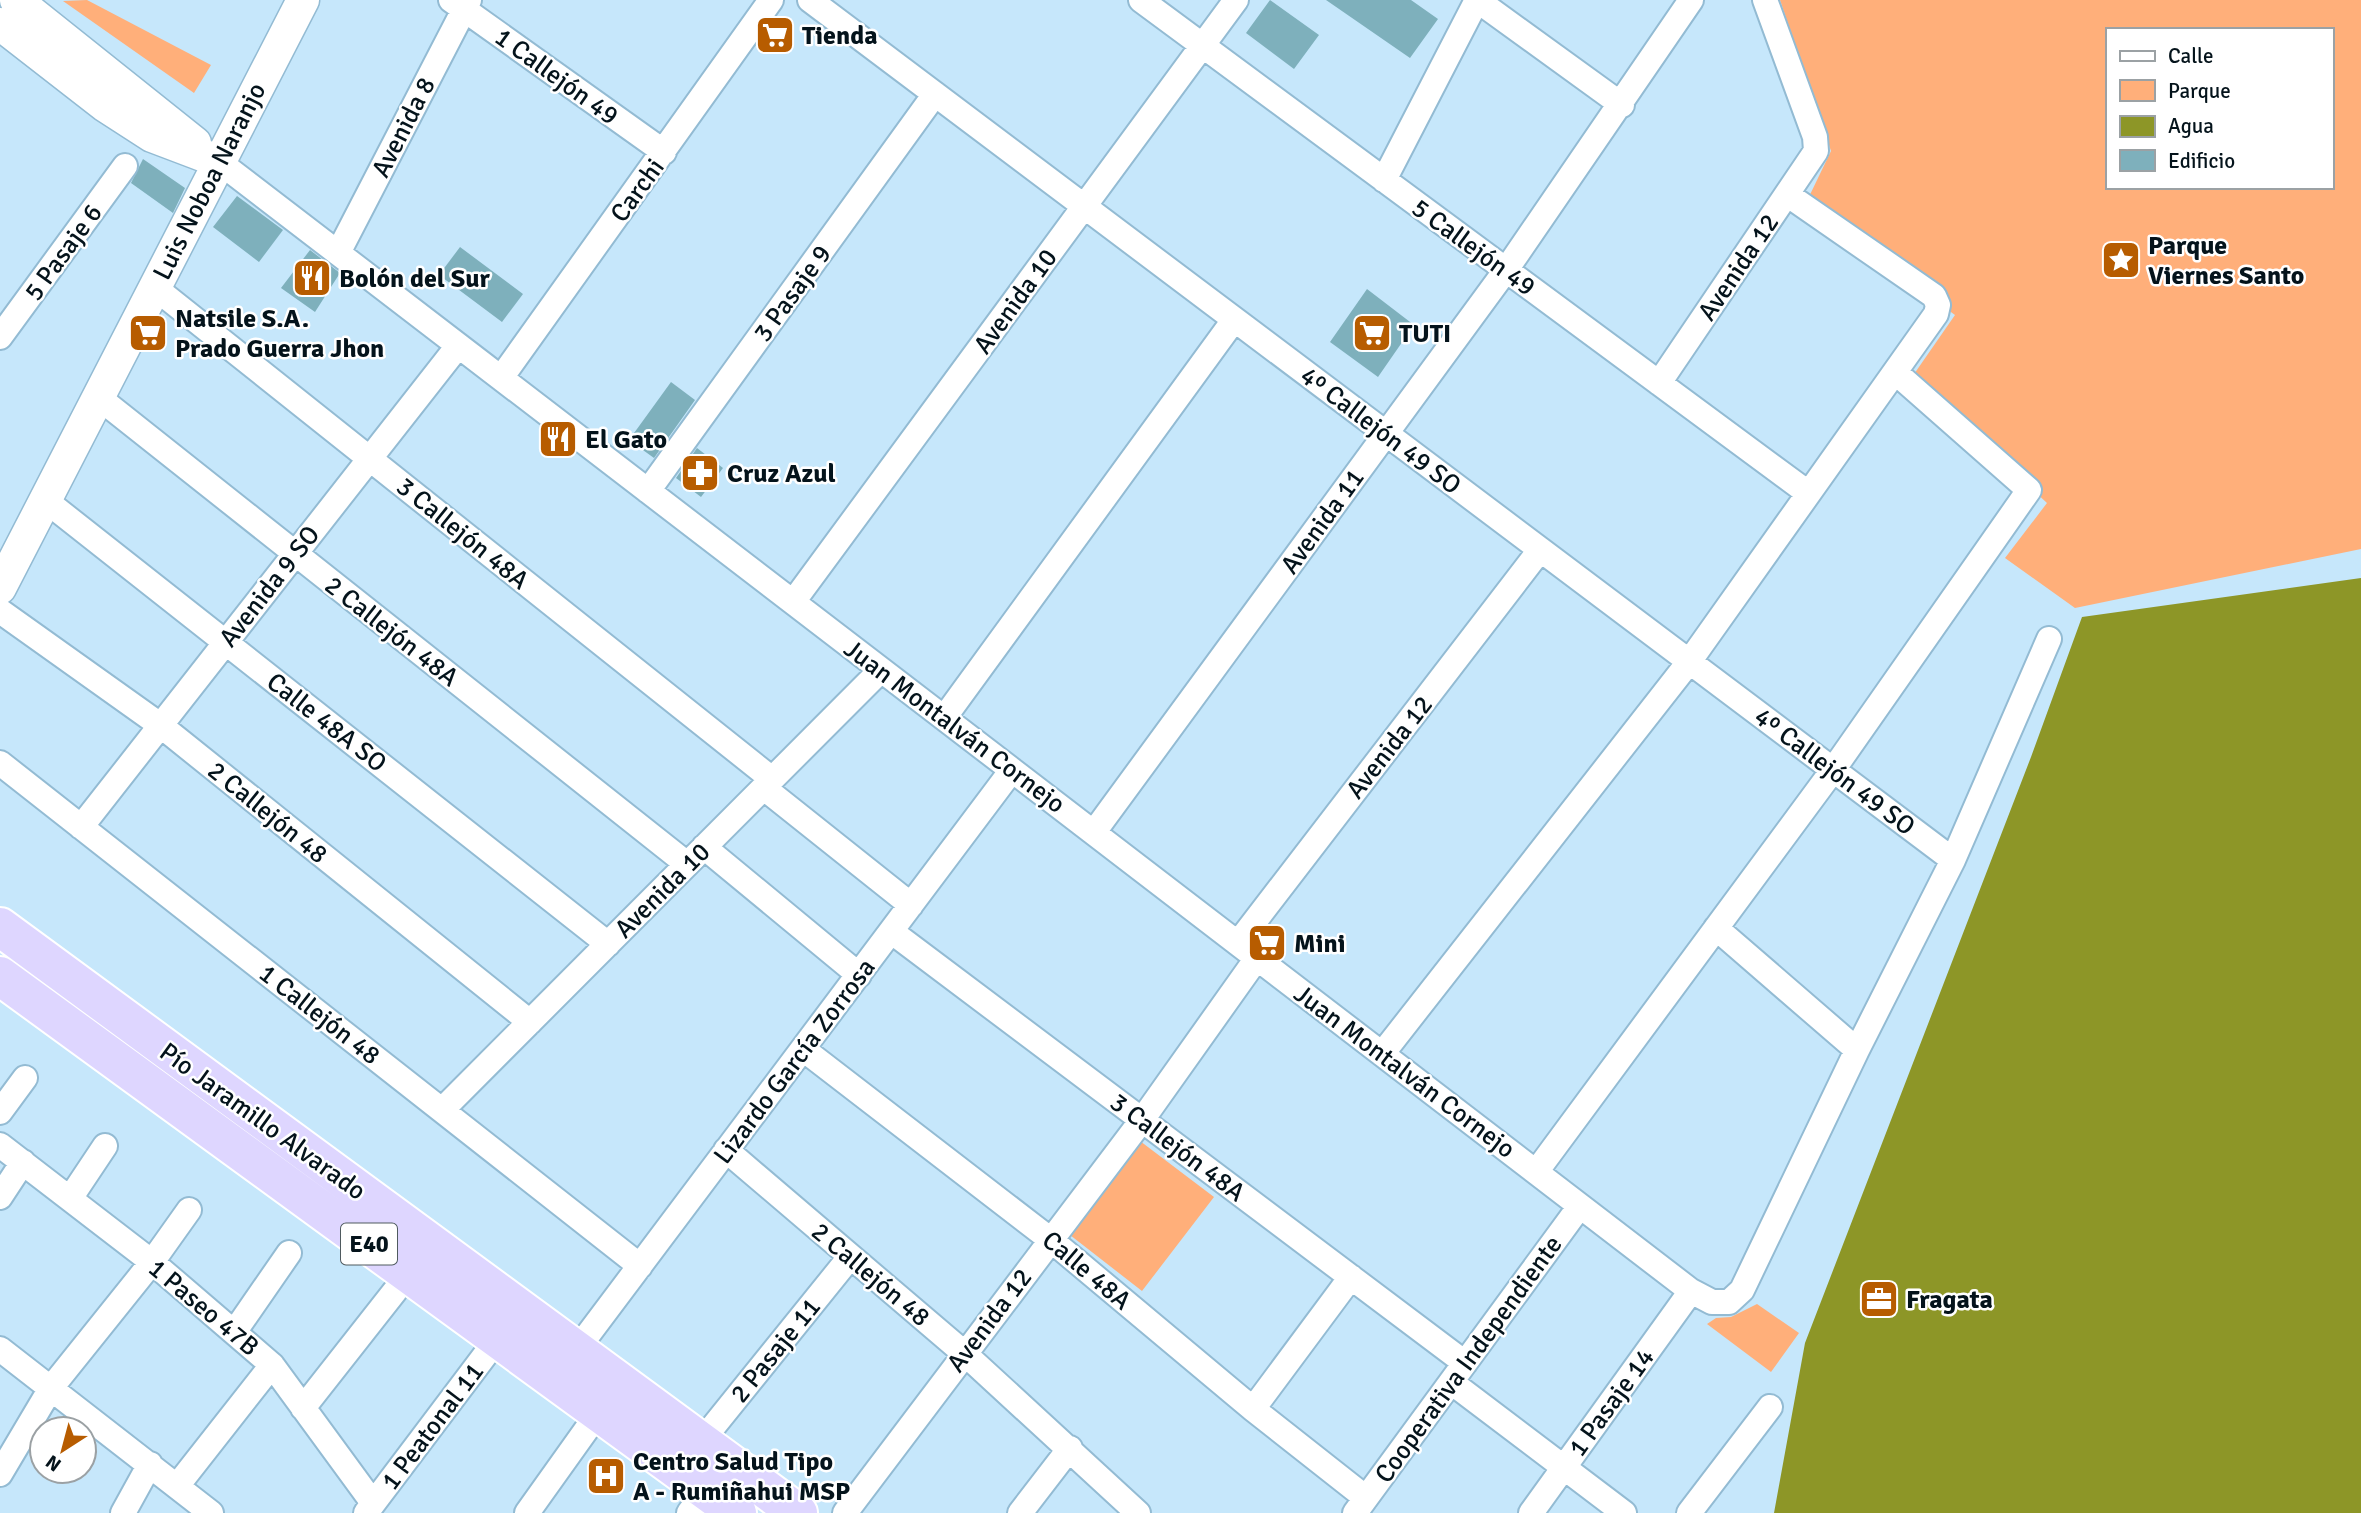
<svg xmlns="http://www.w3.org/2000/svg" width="2361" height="1513" font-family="Signika,sans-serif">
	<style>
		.green { fill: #ffaf7a; fill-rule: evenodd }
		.water { fill: #8d9627 }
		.building { fill: #7eb0bc }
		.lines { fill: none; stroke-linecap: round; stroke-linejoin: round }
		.minor-casing { stroke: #93bbd3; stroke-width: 28 }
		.tertiary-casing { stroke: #93bbd3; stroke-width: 35 }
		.trunk-casing { stroke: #fff; stroke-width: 42 }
		.minor { stroke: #fff; stroke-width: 24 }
		.tertiary { stroke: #fff; stroke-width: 32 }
		.trunk { stroke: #ded6ff; stroke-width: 38 }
		.labels { text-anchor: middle; stroke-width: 5; stroke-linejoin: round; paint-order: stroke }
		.shield { fill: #fff; stroke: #4f5a5f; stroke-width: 2 }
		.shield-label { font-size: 24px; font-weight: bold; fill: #04131b }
		.poi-label { font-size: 26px; font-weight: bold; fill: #04131b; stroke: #fff; text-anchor: start }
		.street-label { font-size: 26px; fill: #04131b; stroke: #fff }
	</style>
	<rect width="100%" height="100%" fill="#c6e7fb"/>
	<path class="green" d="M87,0l124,65 -17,28 -131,-92z
		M1780,0h581v549l-286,59 -70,-50 42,-55 -135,-126 43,-62 -150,-110 26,-54zM2107,30h224v157h-224z
		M1140,1141l74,56 -72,94 -72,-56z
		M1757,1304l42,29 -28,39 -64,-48 9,-6 15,-1z"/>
	<path class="water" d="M2361,578v935h-587l31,-170 226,-586 51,-140z"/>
	<path class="building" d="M1270,0l49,35 -25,34 -48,-36z
		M1326,0h85l27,19 -28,39z
		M143,159l42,29 -12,25 -42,-30z
		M237,196l46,34 -24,32 -46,-35z
		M460,247l63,47 -21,28 -63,-47z
		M310,250l30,23 -25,39 -34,-24z
		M1367,289l47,36 -36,52 -48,-35z
		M671,382l24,18 -41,58 -25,-18z
		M697,448l26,20 -22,29 -25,-19z"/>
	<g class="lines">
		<g class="minor-casing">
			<path id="minor" d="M451,0l213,152
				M810,0l1143,860
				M1141,0l667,493
				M1477,0l145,105
				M218,161l1473,1130 21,11h17l13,-12 115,-240 96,-190 96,-221
				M1384,180l93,-180
				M338,253l131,-253
				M154,287l618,492
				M0,337l125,-171
				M501,378l270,-378
				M1659,383l157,-232 -1,-14 -50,-137
				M98,397l589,467
				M648,491l287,-397
				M45,500l563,444
				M793,602l443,-602
				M0,611l160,114 370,297
				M944,718l290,-398
				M0,763l640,503
				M764,788l147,117
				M81,827l377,-481
				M1094,832l412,-562 185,-270
				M704,847l155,128
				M1716,928l141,122
				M892,932l573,431
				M1238,943l302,-393
				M803,1049l248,191 202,169 113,89
				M1382,1054l307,-392 247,-348 2,-9 -4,-9 -146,-101
				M442,1110l439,-440
				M0,1112l25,-34
				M0,1145l152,117 120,103 101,138
				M726,1150l238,203 174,160
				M1536,1172l297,-402 196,-280 -134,-118
				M0,1197l23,-35
				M71,1197l34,-51
				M235,1331l54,-78
				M0,1349l211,164
				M575,1352l437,-582
				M1451,1382l173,131
				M303,1408l92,-117
				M1253,1409l98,-132
				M700,1443l150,-186
				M0,1474l51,-86 101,-126 37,-52
				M177,1486l95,-121
				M123,1513l27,-49
				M366,1513l132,-175
				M527,1513l72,-101
				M689,1513l17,-23
				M845,1513l297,-393 115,-162
				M1020,1513l50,-65
				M1355,1513l225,-307
				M1531,1513l160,-222
				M1689,1513l81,-106"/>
		</g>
		<g class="tertiary-casing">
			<path id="tertiary" d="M16,0l179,143
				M0,24l104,81 48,31 66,25
				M0,588l303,-588"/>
		</g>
		<g class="trunk-casing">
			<path id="trunk" d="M0,927l798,586
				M0,976l737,537"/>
		</g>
		<use href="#minor" class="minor"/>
		<use href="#tertiary" class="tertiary"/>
		<use href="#trunk" class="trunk"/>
	</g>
	<defs>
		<g id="supermarket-square" transform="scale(2.0125)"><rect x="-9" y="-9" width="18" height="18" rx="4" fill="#b75c00" stroke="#fff"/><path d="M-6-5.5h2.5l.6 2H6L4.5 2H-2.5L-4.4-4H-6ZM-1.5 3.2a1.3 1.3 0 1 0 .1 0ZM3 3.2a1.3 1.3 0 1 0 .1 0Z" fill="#fff"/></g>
		<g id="sight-square" transform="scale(2.0125)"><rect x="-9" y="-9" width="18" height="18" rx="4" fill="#b75c00" stroke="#fff"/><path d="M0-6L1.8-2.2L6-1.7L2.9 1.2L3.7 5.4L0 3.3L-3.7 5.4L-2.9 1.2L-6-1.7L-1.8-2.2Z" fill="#fff"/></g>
		<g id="restaurant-square" transform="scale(2.0125)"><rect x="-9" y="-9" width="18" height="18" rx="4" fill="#b75c00" stroke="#fff"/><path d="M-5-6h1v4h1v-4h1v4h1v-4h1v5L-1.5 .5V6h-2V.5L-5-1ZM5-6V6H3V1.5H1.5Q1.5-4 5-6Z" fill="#fff"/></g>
		<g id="pharmacy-square" transform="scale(2.0125)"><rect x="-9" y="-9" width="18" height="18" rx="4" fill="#b75c00" stroke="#fff"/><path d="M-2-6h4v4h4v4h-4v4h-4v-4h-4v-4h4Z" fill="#fff"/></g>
		<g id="office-square" transform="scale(2.0125)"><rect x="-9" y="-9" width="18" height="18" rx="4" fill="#b75c00" stroke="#fff"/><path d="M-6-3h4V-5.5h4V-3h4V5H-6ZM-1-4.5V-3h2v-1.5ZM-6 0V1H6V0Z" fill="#fff"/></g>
		<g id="hospital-square" transform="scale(2.0125)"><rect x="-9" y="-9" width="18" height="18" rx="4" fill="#b75c00" stroke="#fff"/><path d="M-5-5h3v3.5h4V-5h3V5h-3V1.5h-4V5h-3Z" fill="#fff"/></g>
	</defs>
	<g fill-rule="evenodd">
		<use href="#supermarket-square" x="775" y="35"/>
		<use href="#sight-square" x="2121" y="260"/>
		<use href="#restaurant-square" x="312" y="278"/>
		<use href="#supermarket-square" x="148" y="333"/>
		<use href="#supermarket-square" x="1372" y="333"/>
		<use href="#restaurant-square" x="558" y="439"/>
		<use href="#pharmacy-square" x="700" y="473"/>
		<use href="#supermarket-square" x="1267" y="943"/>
		<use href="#office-square" x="1879" y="1299"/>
		<use href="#hospital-square" x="606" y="1476"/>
	</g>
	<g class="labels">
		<rect class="shield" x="341" y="1223.5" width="56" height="41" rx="5"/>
		<g class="shield-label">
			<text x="369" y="1252">E40</text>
		</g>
		<g class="poi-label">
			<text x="802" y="44">Tienda</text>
			<text x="2148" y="254">Parque<tspan x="2148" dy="30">Viernes Santo</tspan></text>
			<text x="339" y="287">Bolón del Sur</text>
			<text x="175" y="327">Natsile S.A.<tspan x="175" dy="30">Prado Guerra Jhon</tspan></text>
			<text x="1399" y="342">TUTI</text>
			<text x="585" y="448">El Gato</text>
			<text x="727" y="482">Cruz Azul</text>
			<text x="1294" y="952">Mini</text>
			<text x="1906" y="1308">Fragata</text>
			<text x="633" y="1470">Centro Salud Tipo<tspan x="633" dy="30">A - Rumiñahui MSP</tspan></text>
		</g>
		<g class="street-label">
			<text transform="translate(557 76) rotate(36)" y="9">1 Callejón 49</text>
			<text transform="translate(403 127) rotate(-63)" y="9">Avenida 8</text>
			<text transform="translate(209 181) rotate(-63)" y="9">Luis Noboa Naranjo</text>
			<text transform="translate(637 190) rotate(-54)" y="9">Carchi</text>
			<text transform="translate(1474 247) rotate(36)" y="9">5 Callejón 49</text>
			<text transform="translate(63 252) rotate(-54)" y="9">5 Pasaje 6</text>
			<text transform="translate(1738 267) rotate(-56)" y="9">Avenida 12</text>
			<text transform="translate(792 293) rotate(-54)" y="9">3 Pasaje 9</text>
			<text transform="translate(1015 301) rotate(-54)" y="9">Avenida 10</text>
			<text transform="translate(1381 430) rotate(37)" y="9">4º Callejón 49 SO</text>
			<text transform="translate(1322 521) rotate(-54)" y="9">Avenida 11</text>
			<text transform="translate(463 533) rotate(39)" y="9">3 Callejón 48A</text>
			<text transform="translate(269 586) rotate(-52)" y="9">Avenida 9 SO</text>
			<text transform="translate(392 631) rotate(38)" y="9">2 Callejón 48A</text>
			<text transform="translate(327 722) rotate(38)" y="9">Calle 48A SO</text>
			<text transform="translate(955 726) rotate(37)" y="9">Juan Montalván Cornejo</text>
			<text transform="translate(1389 747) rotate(-52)" y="9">Avenida 12</text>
			<text transform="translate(1835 771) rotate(37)" y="9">4º Callejón 49 SO</text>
			<text transform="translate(268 812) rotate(39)" y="9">2 Callejón 48</text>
			<text transform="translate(662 890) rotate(-45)" y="9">Avenida 10</text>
			<text transform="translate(320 1014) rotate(38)" y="9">1 Callejón 48</text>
			<text transform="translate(794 1061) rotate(-53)" y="9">Lizardo García Zorrosa</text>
			<text transform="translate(1405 1071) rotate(37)" y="9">Juan Montalván Cornejo</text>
			<text transform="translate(263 1121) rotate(36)" y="9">Pío Jaramillo Alvarado</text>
			<text transform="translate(1178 1147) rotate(37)" y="9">3 Callejón 48A</text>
			<text transform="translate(1087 1270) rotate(40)" y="9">Calle 48A</text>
			<text transform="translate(871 1274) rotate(40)" y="9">2 Callejón 48</text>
			<text transform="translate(204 1307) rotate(40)" y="9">1 Paseo 47B</text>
			<text transform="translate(989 1320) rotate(-53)" y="9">Avenida 12</text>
			<text transform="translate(775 1350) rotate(-51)" y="9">2 Pasaje 11</text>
			<text transform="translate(1468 1359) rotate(-54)" y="9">Cooperativa Independiente</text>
			<text transform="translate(1611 1402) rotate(-54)" y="9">1 Pasaje 14</text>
			<text transform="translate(432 1426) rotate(-53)" y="9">1 Peatonal 11</text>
		</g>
	</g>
	<rect x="2106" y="28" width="228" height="161" fill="#ffffff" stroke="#9ba1a4" stroke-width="2"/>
	<rect x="2120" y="51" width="35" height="10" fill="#ffffff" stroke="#9ba1a4" stroke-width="2"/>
	<text x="2168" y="63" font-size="21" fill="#04131b">Calle</text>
	<rect x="2120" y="80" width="35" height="21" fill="#ffaf7a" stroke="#9ba1a4" stroke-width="2"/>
	<text x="2168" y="98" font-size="21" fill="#04131b">Parque</text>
	<rect x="2120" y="116" width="35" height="21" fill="#8d9627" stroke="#9ba1a4" stroke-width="2"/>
	<text x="2168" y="133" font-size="21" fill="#04131b">Agua</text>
	<rect x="2120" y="150" width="35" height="21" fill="#7eb0bc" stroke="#9ba1a4" stroke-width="2"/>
	<text x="2168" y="168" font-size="21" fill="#04131b">Edificio</text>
	<g transform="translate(63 1450) rotate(216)"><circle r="33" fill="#ffffff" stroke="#9ba1a4" stroke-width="2"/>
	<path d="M0-5L12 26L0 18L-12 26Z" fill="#b75c00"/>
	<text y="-10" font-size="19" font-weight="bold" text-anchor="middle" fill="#04131b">N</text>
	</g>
</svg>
